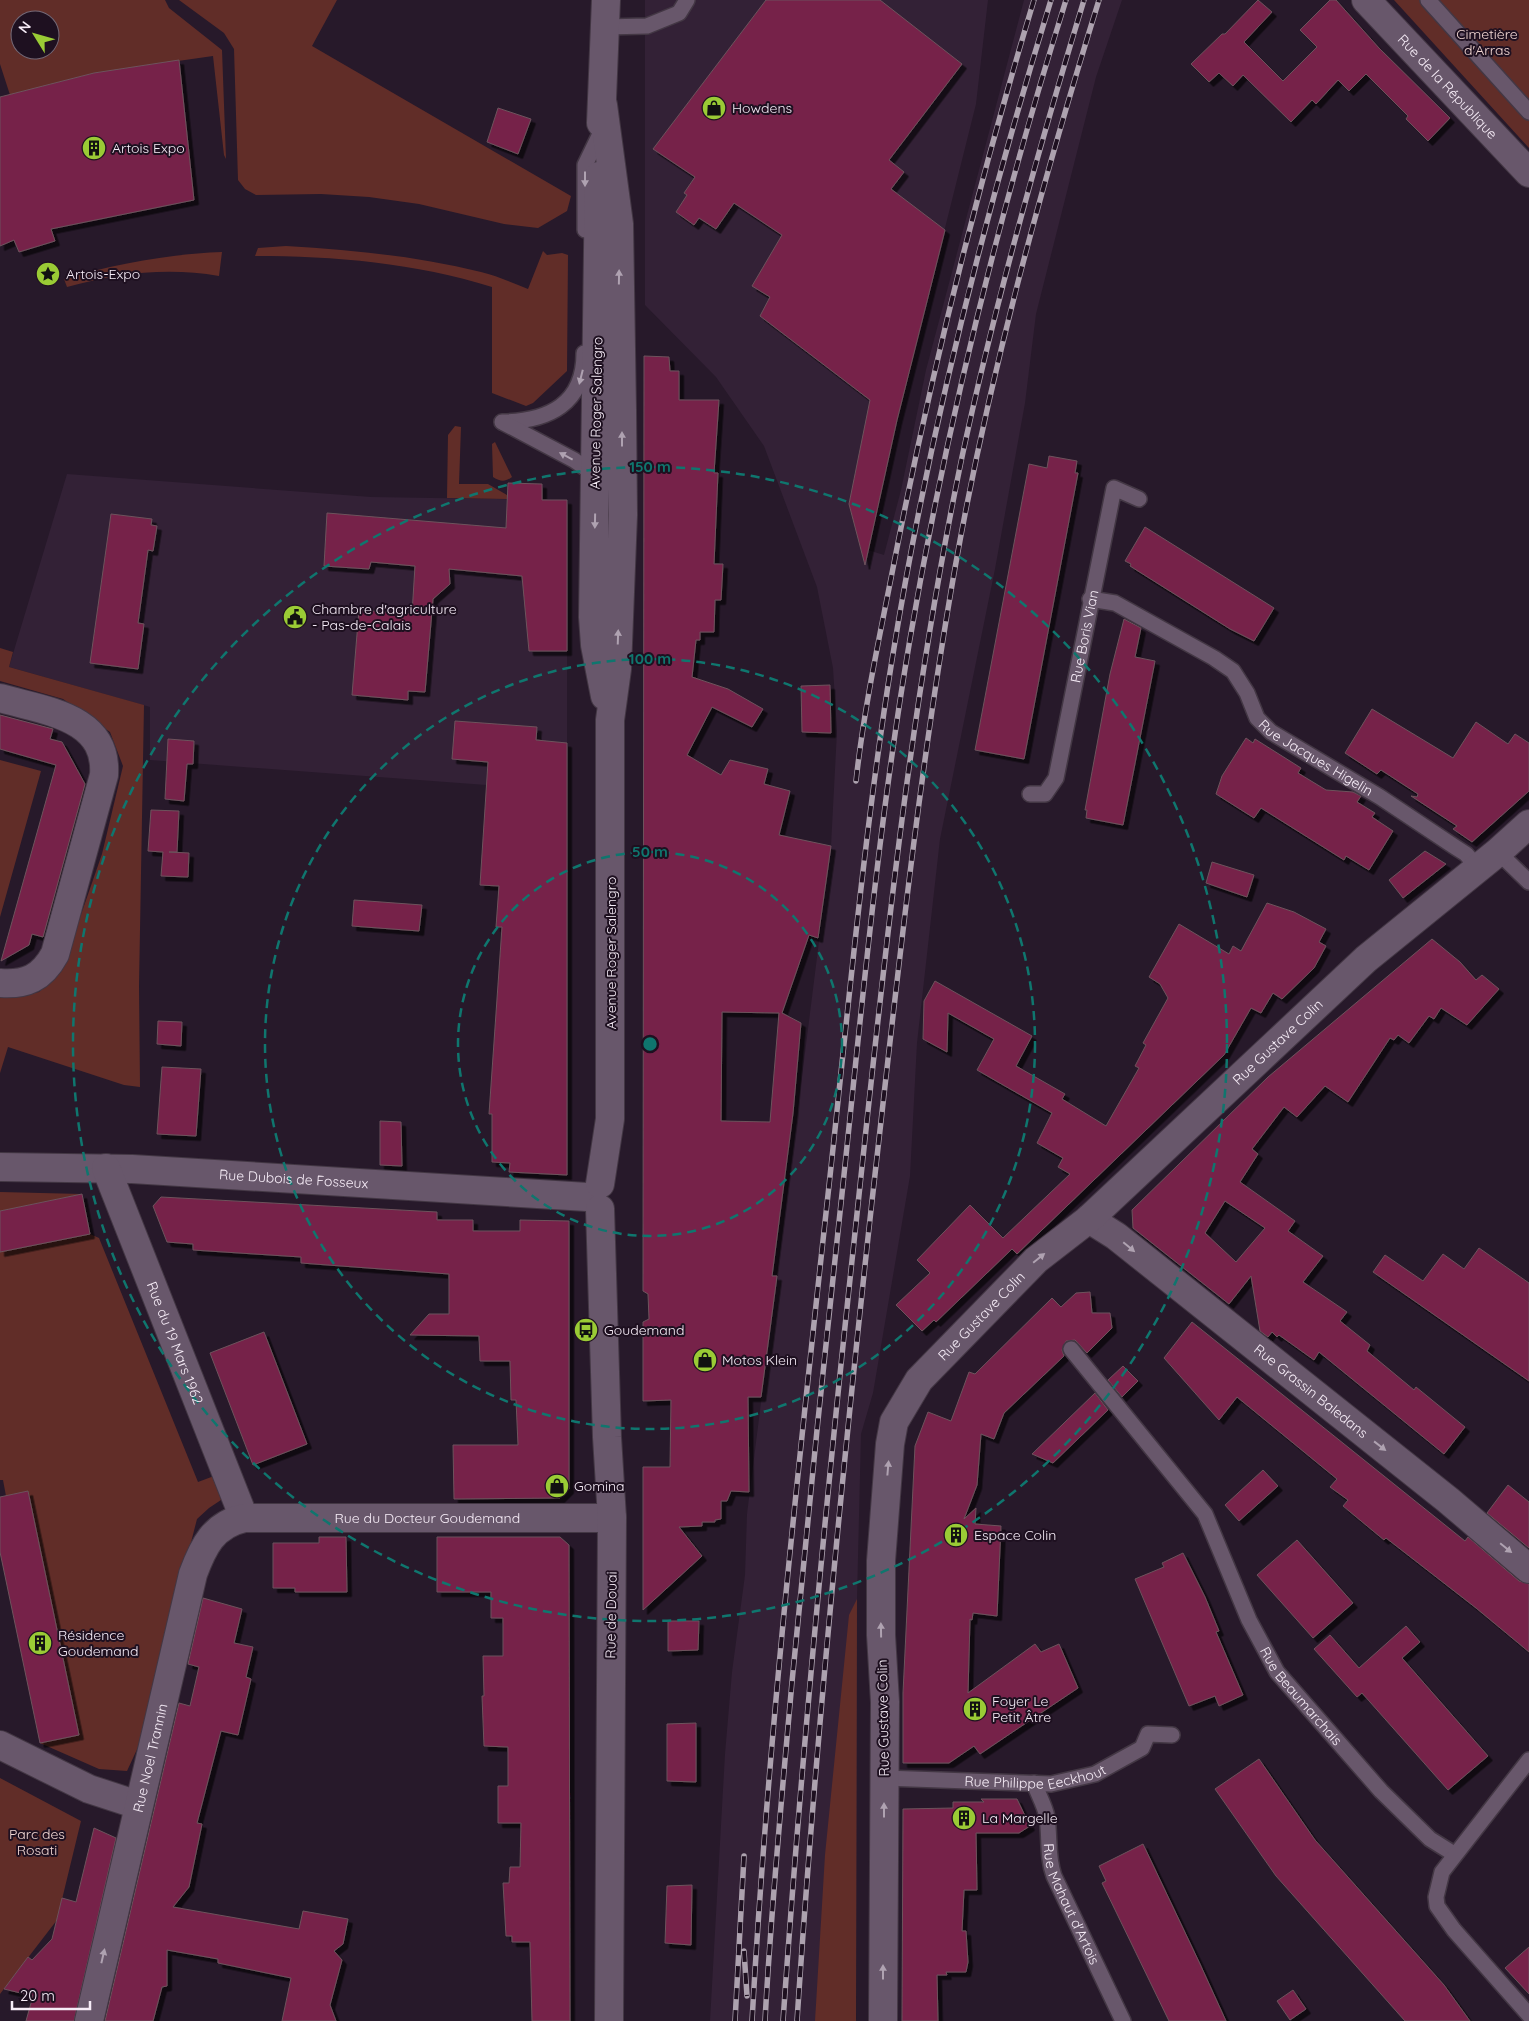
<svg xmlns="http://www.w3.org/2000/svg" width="1529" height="2021" font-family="Quicksand,sans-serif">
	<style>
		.built { fill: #332136 }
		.green { fill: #612d28; fill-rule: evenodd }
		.building { fill: #76214a; stroke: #6d535c; fill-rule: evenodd; filter: url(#shadow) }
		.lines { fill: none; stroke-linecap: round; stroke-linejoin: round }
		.service-casing { stroke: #433744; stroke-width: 18 }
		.minor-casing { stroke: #433744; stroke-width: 30 }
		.tertiary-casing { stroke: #433744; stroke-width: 30 }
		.service { stroke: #68576b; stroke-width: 15 }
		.minor { stroke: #68576b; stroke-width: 28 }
		.tertiary { stroke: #68576b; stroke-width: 28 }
		.rail-casing { stroke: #ada2af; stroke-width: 5.5 }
		.rail { stroke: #1e1020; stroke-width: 4; stroke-dasharray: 11; stroke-linecap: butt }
		.oneway { fill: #afa2b1 }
		.ring { fill: none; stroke: #0f766e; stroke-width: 2.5; stroke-dasharray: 9 6 }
		.labels { text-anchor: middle; stroke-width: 4; stroke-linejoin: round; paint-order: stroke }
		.park-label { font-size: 14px; fill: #f3d8d4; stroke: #1e1020 }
		.street-label { font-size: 14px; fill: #f6ecf7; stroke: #1e1020 }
		.poi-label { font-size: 14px; fill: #f6ecf7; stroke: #1e1020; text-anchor: start }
		.centre { fill: #0f766e; stroke: #1e1020; stroke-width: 2.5 }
		.ring-label { font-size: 15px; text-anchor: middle; font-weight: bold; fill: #0f766e; stroke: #1e1020; stroke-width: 4; stroke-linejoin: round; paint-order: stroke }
	</style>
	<defs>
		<filter id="shadow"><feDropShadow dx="4.5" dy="4.5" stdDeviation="0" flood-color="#0009"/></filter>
	</defs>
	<rect width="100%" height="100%" fill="#27192a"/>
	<path class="built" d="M645,0h343l-12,104 -79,316 -29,130 16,5 17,-65 25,-120 98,-370h98l-26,77 -60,237 -11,89 -30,166 -55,270 -23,204 -7,133 -37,217 -12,41 -4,165 -1,422h-146l15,-267 7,-82 13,-97 2,-61 84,-668 6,-115 -4,-63 -16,-81 -53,-141 -48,-69 -71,-72z
		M67,474l304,23 196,3v291l-417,-31v-53l-141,-40z"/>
	<path class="green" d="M0,0h165l4,8 53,42 4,109 -2,-4 -11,-99 -119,17 -84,22 -10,-31zM20,20h30v30h-30z
		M179,0h158l-25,46 259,150 -4,15 -29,17 -34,-4 -85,-20 -50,-7 -48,-3 -65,1 -11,-6 -7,-9 -4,-131 -10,-16z
		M1394,0h135v148z
		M286,246c66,4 131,10 195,26 16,4 32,11 47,17l15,-38 4,4 15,-2 6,2 -1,116 -34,32 -7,3 -34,-13v-106c-76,-24 -158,-31 -237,-31l3,-8z
		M222,252l-3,24c-51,-9 -102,-3 -152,11l-3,-8c51,-15 105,-25 158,-27z
		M455,426l6,1 -2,57h29l19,11v4l-60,-1 1,-63z
		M495,442l17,35c-7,5 -11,5 -19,0l-1,-33z
		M0,648l13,4 -4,15 135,38 -5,281 1,101 -16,-2 -116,-38 -8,26v-79l24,1 15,-3 13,-13 16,-27 34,-98 21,-88 -13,-34 -47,-33 -63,-18z
		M0,760l41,11 -41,146z
		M0,1192l82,2 -82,17z
		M90,1234l9,4 99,244 16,-6 7,24 -12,8 -12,11 -58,226 -12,26 -28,-2 -59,-26 39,-8 -51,-244 -22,5 -3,-16h-3v-228z
		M857,1599l-1,422h-41l10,-166 24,-240z
		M0,1778l81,43 -24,99 -57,74z"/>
	<path class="building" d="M766,0h114l82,64 -73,96 15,12 -13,17 54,41 -48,190 -32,145 -16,-61 21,-104 -110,-84 10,-19 -18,-11 30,-51 -48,-32 -18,26 -17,-11 -5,7 -18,-13 11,-17 -3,-2 11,-16 -42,-28z
		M1258,0l14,12 -28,30 39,39 34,-34 -17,-17 30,-30h6l43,48 71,70 -22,23 -22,-22 2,-3 -42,-42 -17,17 -11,-11 -22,24 -4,-4 -21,22 -48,-47 -10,11 -14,-13 -10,9 -18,-18 31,-30h3z
		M179,60l15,140 -143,29 4,12 -36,11 -5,-12 -14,6v-149l94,-24z
		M498,108l33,11 -13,35 -31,-12z
		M644,356l25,1 1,14h9v29h40l-5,73h4l-4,91h9l-2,36h-6l-1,32h-14v8h-4l-4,37 36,12 35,20 -11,18 -40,-20 -25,48 34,20 9,-15 38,9 -4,15 26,7 -11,44 52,11 -13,92 -9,-3 -27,78 19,10 -8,90 -21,163h5l-16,121h-13l1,95 -18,-1 -4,10h-6v18l-6,1v2h-13v4l-23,1 23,29 -59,54v-143h27l1,-67 -28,1v-79l6,-3 -1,-25 -5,-3zM722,1012l57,1 -9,109 -49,-1z
		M1049,456l28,5 -2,12h3l-54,286 -49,-9 54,-286 18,4z
		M508,483l34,1v16h25v151h-38l-7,-75 -73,-7 1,15 -17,15 -8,93 -17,-1v9l-56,-5 7,-85 53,4 3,-48 -44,-4 -2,7 -45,-3 3,-53 179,15z
		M111,514l41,5 -1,6 6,1 -4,25 -5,-1 -10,73 6,1 -6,45 -48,-6z
		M1145,527l129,81 -20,33 -24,-12 -100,-63 1,-2 -6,-3z
		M1124,619l17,9 -6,29 20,4 -32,164 -37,-7 1,-8h-2l25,-136z
		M830,685l1,48 -29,-1 -1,-46z
		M1372,709l81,49 23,-36 32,22 7,-10 14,9v48l-57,51 -19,-13 4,-3 -46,-30 6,1 1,-3 -37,-24 -4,4 -32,-21z
		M0,715l53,14 -3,10 12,3 23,42 -42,153 -11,-3 -3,11 -28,16 55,-196 -56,-16z
		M455,721l82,6 -1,13 31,3v432l-58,-3 1,-9 -18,-1v-48h-3l13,-187h-6l3,-41 -19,-1 8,-123 -36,-3z
		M1246,738l7,5 2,-4 46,29 -3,5 28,17 27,2 8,4 -4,6 18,11 -3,4 21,14 -24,39 -23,-14 -2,4 -83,-52 -7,10 -38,-24 6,-18z
		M168,739l26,2 -1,23h-6l-3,37 -19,-2z
		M151,810l28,1 -2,41h-8l20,1 -1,24 -27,-1 2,-24 -15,-1z
		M1425,851l21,13 -43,34 -14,-18z
		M1212,862l42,13 -7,22 -41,-14z
		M354,900l68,5 -3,26 -67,-5z
		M1267,903l27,9 32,17 -7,13 7,4 -12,22 -32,31 -9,-6 -12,20 -10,-5 -27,47 -207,199 -5,-5 -76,73 -2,-2 -12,11 -26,-26 34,-32 -13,-13 53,-55 33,33 67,-64 -12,-7 5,-9 -26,-15 15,-30 -75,-43 17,-31 -46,-26 -1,39 -24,-13 1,-38 11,-20 97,55 -16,30 49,28 -3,5 44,27 33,-58 -4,-2 11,-21 -3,-2 25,-45 -8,-14 -11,-7 30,-53 50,30 4,-8 8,5z
		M1432,939l28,23 16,18 6,-5 17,14 -32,36 -26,-17 -7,11 -5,-3 -20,27 -11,-8 -4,5 -4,-2 -42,64 -23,-16 -28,31 -13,-10 -32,42 6,5 -18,28 55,39 -7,10 35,25 -20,26 44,30 -7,9 30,24 -3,6 47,39 2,-3 49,40 -21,27 -125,-102 -5,8 -35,-25 -2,2 -5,-5 -4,5 -8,-6 -9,-55 -22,28 -96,-76 -1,-18 136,-133zM1225,1201l40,27 -29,34 -31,-29z
		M158,1021l24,1 -1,24 -24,-2z
		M162,1067l39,2 -5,67 -39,-2z
		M380,1121l21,1 1,44 -22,-1z
		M82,1194l8,40 -90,18v-41z
		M161,1197l276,15v8h36v11h47v-11l49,1v268l-9,9 -106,1 -1,-54h65l-2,-45h-5l-1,-39h-30l-1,-25 -69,-1 19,-21h20v-40l-148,-11v-6l-108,-7v-6l-26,-2 -14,-36z
		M1479,1248l50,35v98l-156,-109 12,-17 38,26 20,-27 21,15z
		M1090,1292l2,21h18l2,15 -25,25 -12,-13 -9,1 -4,9 2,6 -60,57 -10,26 -13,-5 -4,51 -13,34 12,-11 -1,16 26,2 -4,90 -24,-3 -1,7 -2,-1 -2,74 67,-49 6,8 18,-8 19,44 -98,66 -6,-8 -25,17h-46v-70l12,-247 13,-34 23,9 18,-49 6,2 77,-76 9,9 15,-14z
		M1192,1322l273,219 3,-4 51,44 10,3v68l-53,-44 -90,-70 -2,2 -41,-34 5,-6 -18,-13 7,-8 -100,-82 -18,23 -55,-62z
		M264,1332l43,112 -54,21 -43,-112z
		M1123,1366l15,15 -16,16 -14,-17z
		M1095,1393l13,17 -55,53 -21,-9z
		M1263,1470l15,16 -39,35 -14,-16z
		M1508,1485l21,17v46l-42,-35z
		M28,1491l51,244 -39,8 -40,-191v-55z
		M319,1537h27l1,55h-52v-4h-22v-45h46z
		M437,1537h123l9,8 1,476h-38l-2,-79h-18v-6h-6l-3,-53h6l1,-16h10l1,-44h-23v-37h10v-39l-24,-1 -2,-50h2l-1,-40h20v-38h-12v-26h-54z
		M1297,1540l56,63 -40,35 -56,-63z
		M1183,1553l22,44 14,34 -3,1 27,63 -24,11 -4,-10 -26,10 -54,-127 29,-12 -2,-4z
		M203,1598l39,11 -8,34 19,4 -7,30 5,2 -13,56 -17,-4 -24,92 5,1 -13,63 -16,20 126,22 4,-18 45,8 -5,25 -9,7 8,9 -12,45 6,16h-54l9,-43 -73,-15v-4l-51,-9v36l-5,1 -9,34h-48l74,-318 11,3 9,-39 -11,-3z
		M668,1621h31l-1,29 -30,1z
		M1406,1626l14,16 -18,16 86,98 -40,34 -86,-97 -5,4 -43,-48 16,-14 29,33z
		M696,1723v59l-29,-1v-57z
		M1259,1759l56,81 129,145 26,36h-65l-129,-145 -61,-87z
		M981,1799h36l13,27 -11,7h-43l1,57h-13l-2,41h4l2,31 -2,10h-20l1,3h-10l1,46h-36l1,-212 50,-1v-6h31z
		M94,1828l22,10 -42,183h-48l7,-25 -29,-7 24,-32 4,3 20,-21 10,-41 14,4z
		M1143,1844l57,120 26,57h-57l-67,-138 4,-2 -7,-15z
		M692,1885l-1,60 -26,-2 2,-57z
		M1529,1947v47l-24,-26z
		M1293,1990l13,19 -16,11 -13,-19z"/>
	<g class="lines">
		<g class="service-casing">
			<g id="service">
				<path d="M1428,0l101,112"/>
				<path d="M605,27l42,-1 32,-13 8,-13"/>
				<path d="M585,230v-65l15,-31"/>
				<path d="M502,422c47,-1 82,-18 82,-69"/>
				<path d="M504,423l70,37 23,16"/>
				<path id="s1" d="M1090,599l25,4 99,55 19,13 14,22 10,25 14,14 109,65 75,50 11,7 12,14"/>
				<path id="s2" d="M1030,794h15l11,-16 58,-290 25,11"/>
				<path d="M1498,852l31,30"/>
				<path id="s3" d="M1071,1349l134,165 44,106 28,52 104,119 49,48 24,15"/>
				<path d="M1529,1760l-87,112 -6,25 1,9 17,24 75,85"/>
				<path id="s4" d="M884,1778l167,6 44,-10 47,-26 6,-14 24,1"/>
				<path id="s5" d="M1034,1783c4,11 11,23 13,34 3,20 0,40 7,59l69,145"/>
			</g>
		</g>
		<g class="minor-casing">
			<g id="minor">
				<path id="s6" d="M1366,0l163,173"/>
				<path d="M0,698c44,13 108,18 104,77l-49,179c-13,24 -29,31 -55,29"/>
				<path id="s7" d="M0,1167l132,2 455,28"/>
				<path id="s8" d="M106,1168l138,350"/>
				<path id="s9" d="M1089,1219l27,17 332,264 81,69"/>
				<path d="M0,1745l89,44 49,16"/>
				<path id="s10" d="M89,2021l104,-447c10,-27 20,-49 51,-56h368"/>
				<path id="s11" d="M883,2021l2,-319 -4,-67v-74l9,-117 4,-22 25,-42 117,-120 53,-41 277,-260 132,-107 31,-28"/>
			</g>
		</g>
		<g class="tertiary-casing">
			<path id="tertiary" d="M601,123l5,-123
				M599,176l-6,441 2,28 10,51
				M600,1184l10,-65v-399l7,-51 6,-154 -1,-105 -3,-186 -16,-119
				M600,1209l7,228 5,81 -3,503"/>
		</g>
		<use href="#service" class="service"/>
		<use href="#minor" class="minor"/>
		<use href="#tertiary" class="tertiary"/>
		<g class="rail-casing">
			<path id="rail" d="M856,781c8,-74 24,-146 38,-218 37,-190 84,-378 140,-563
				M744,1951l3,45
				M735,2021l9,-165
				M752,2021c15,-267 44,-533 73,-799 21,-188 37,-376 67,-562 36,-224 92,-443 159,-660
				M765,2021c6,-113 17,-226 27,-339 15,-153 30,-307 47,-460 21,-195 38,-390 71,-583 37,-216 90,-429 156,-639
				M783,2021c18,-260 43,-520 71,-779 28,-262 54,-526 108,-785 33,-154 76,-306 122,-457
				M797,2021c18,-274 45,-547 75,-820 24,-211 46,-423 83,-633 34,-192 86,-381 144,-568"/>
		</g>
		<use href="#rail" class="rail"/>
	</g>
	<defs><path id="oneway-solid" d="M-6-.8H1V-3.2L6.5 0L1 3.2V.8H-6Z" transform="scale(1.25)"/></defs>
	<g class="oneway">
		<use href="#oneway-solid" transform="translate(585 179) rotate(90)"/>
		<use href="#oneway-solid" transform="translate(619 277) rotate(-89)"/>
		<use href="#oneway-solid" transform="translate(581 377) rotate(104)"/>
		<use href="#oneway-solid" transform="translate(622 439) rotate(-90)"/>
		<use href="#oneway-solid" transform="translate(566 456) rotate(-152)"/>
		<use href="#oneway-solid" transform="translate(595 521) rotate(91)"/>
		<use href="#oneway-solid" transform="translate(618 637) rotate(-88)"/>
		<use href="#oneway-solid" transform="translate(1129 1247) rotate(40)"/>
		<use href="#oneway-solid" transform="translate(1039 1258) rotate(-39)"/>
		<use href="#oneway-solid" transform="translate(1380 1446) rotate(38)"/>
		<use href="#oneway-solid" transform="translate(888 1468) rotate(-85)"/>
		<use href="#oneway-solid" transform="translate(1506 1548) rotate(39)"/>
		<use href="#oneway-solid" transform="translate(881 1630) rotate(-91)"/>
		<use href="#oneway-solid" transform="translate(884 1810) rotate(-90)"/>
		<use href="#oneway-solid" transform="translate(103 1956) rotate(-77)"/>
		<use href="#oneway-solid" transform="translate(883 1972) rotate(-90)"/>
	</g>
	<g class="ring">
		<circle cx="650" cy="1044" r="192"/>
		<circle cx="650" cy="1044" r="385"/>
		<circle cx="650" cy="1044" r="577"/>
	</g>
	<defs>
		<g id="shop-disc" transform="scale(1.25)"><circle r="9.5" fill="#9acb35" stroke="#1e1020"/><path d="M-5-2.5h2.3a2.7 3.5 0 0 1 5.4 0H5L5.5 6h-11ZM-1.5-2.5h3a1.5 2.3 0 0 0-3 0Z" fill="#111"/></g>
		<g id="building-disc" transform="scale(1.25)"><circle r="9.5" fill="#9acb35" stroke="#1e1020"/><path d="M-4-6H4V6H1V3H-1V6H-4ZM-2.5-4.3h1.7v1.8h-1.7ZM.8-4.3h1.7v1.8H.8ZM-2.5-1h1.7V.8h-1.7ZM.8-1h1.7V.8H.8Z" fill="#111"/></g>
		<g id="sight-disc" transform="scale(1.25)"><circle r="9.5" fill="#9acb35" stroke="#1e1020"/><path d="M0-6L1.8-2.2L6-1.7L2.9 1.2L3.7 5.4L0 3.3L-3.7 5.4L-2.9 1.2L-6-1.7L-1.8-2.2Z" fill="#111"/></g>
		<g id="civic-disc" transform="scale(1.25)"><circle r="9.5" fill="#9acb35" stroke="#1e1020"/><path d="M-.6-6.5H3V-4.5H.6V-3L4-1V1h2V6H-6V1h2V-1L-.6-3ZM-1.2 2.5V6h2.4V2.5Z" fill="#111"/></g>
		<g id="bus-disc" transform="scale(1.25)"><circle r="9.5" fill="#9acb35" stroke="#1e1020"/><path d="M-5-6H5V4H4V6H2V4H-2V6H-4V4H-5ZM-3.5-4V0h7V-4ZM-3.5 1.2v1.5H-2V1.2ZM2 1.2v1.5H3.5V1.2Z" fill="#111"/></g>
	</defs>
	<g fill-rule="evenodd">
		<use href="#shop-disc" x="714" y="108"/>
		<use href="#building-disc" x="94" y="148"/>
		<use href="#sight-disc" x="48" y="274"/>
		<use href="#civic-disc" x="295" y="617"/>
		<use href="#bus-disc" x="586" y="1330"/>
		<use href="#shop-disc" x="705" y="1360"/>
		<use href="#shop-disc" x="557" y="1486"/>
		<use href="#building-disc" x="956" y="1535"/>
		<use href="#building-disc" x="40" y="1643"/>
		<use href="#building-disc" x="975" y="1709"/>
		<use href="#building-disc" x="964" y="1818"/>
	</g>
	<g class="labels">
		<g class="park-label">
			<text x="1487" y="39">Cimetière<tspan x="1487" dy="16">d'Arras</tspan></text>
			<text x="37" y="1839">Parc des<tspan x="37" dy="16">Rosati</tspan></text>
		</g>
		<g class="street-label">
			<text dy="5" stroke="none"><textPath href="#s6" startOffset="119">Rue de la République</textPath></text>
			<text transform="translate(596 413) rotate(-89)" y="5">Avenue Roger Salengro</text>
			<text dy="5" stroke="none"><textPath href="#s2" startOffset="179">Rue Boris Vian</textPath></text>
			<text dy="5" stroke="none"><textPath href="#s1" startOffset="286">Rue Jacques Higelin</textPath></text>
			<text transform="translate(611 953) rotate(-90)" y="5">Avenue Roger Salengro</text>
			<text dy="5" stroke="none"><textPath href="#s11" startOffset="1142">Rue Gustave Colin</textPath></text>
			<text dy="5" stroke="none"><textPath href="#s7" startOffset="294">Rue Dubois de Fosseux</textPath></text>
			<text dy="5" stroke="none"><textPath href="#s11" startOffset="738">Rue Gustave Colin</textPath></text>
			<text dy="5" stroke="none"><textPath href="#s8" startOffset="188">Rue du 19 Mars 1962</textPath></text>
			<text dy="5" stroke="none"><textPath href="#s9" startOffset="281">Rue Grassin Baledans</textPath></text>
			<text dy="5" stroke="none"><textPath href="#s10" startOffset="722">Rue du Docteur Goudemand</textPath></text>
			<text transform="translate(611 1615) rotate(-89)" y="5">Rue de Douai</text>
			<text dy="5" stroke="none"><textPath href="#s3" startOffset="420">Rue Beaumarchais</textPath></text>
			<text transform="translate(883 1718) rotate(-91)" y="5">Rue Gustave Colin</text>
			<text dy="5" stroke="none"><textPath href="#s10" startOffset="270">Rue Noel Trannin</textPath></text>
			<text dy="5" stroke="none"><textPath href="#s4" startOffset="152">Rue Philippe Eeckhout</textPath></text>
			<text dy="5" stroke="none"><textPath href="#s5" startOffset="128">Rue Mahaut d'Artois</textPath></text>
		</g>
		<g class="poi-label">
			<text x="732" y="113">Howdens</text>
			<text x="112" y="153">Artois Expo</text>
			<text x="66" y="279">Artois-Expo</text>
			<text x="312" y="614">Chambre d'agriculture<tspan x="312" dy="16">- Pas-de-Calais</tspan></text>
			<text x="604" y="1335">Goudemand</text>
			<text x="722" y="1365">Motos Klein</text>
			<text x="574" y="1491">Gomina</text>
			<text x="974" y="1540">Espace Colin</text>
			<text x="58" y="1640">Résidence<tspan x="58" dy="16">Goudemand</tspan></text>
			<text x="992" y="1706">Foyer Le<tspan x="992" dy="16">Petit Âtre</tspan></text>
			<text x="982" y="1823">La Margelle</text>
		</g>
	</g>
	<circle cx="650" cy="1044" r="8" class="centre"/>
	<g class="ring-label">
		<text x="650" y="472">150 m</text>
		<text x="650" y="664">100 m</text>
		<text x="650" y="857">50 m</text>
	</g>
	<g transform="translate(35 35) rotate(307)"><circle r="24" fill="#1e1020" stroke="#746876"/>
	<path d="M0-4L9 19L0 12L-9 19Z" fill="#9acb35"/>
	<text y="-8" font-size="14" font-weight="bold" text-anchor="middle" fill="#f6ecf7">N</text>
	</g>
	<path d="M12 2001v8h78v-8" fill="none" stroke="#f6ecf7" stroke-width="2.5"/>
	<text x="20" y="2001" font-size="15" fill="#f6ecf7" stroke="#1e1020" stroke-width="4" paint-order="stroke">20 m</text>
</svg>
